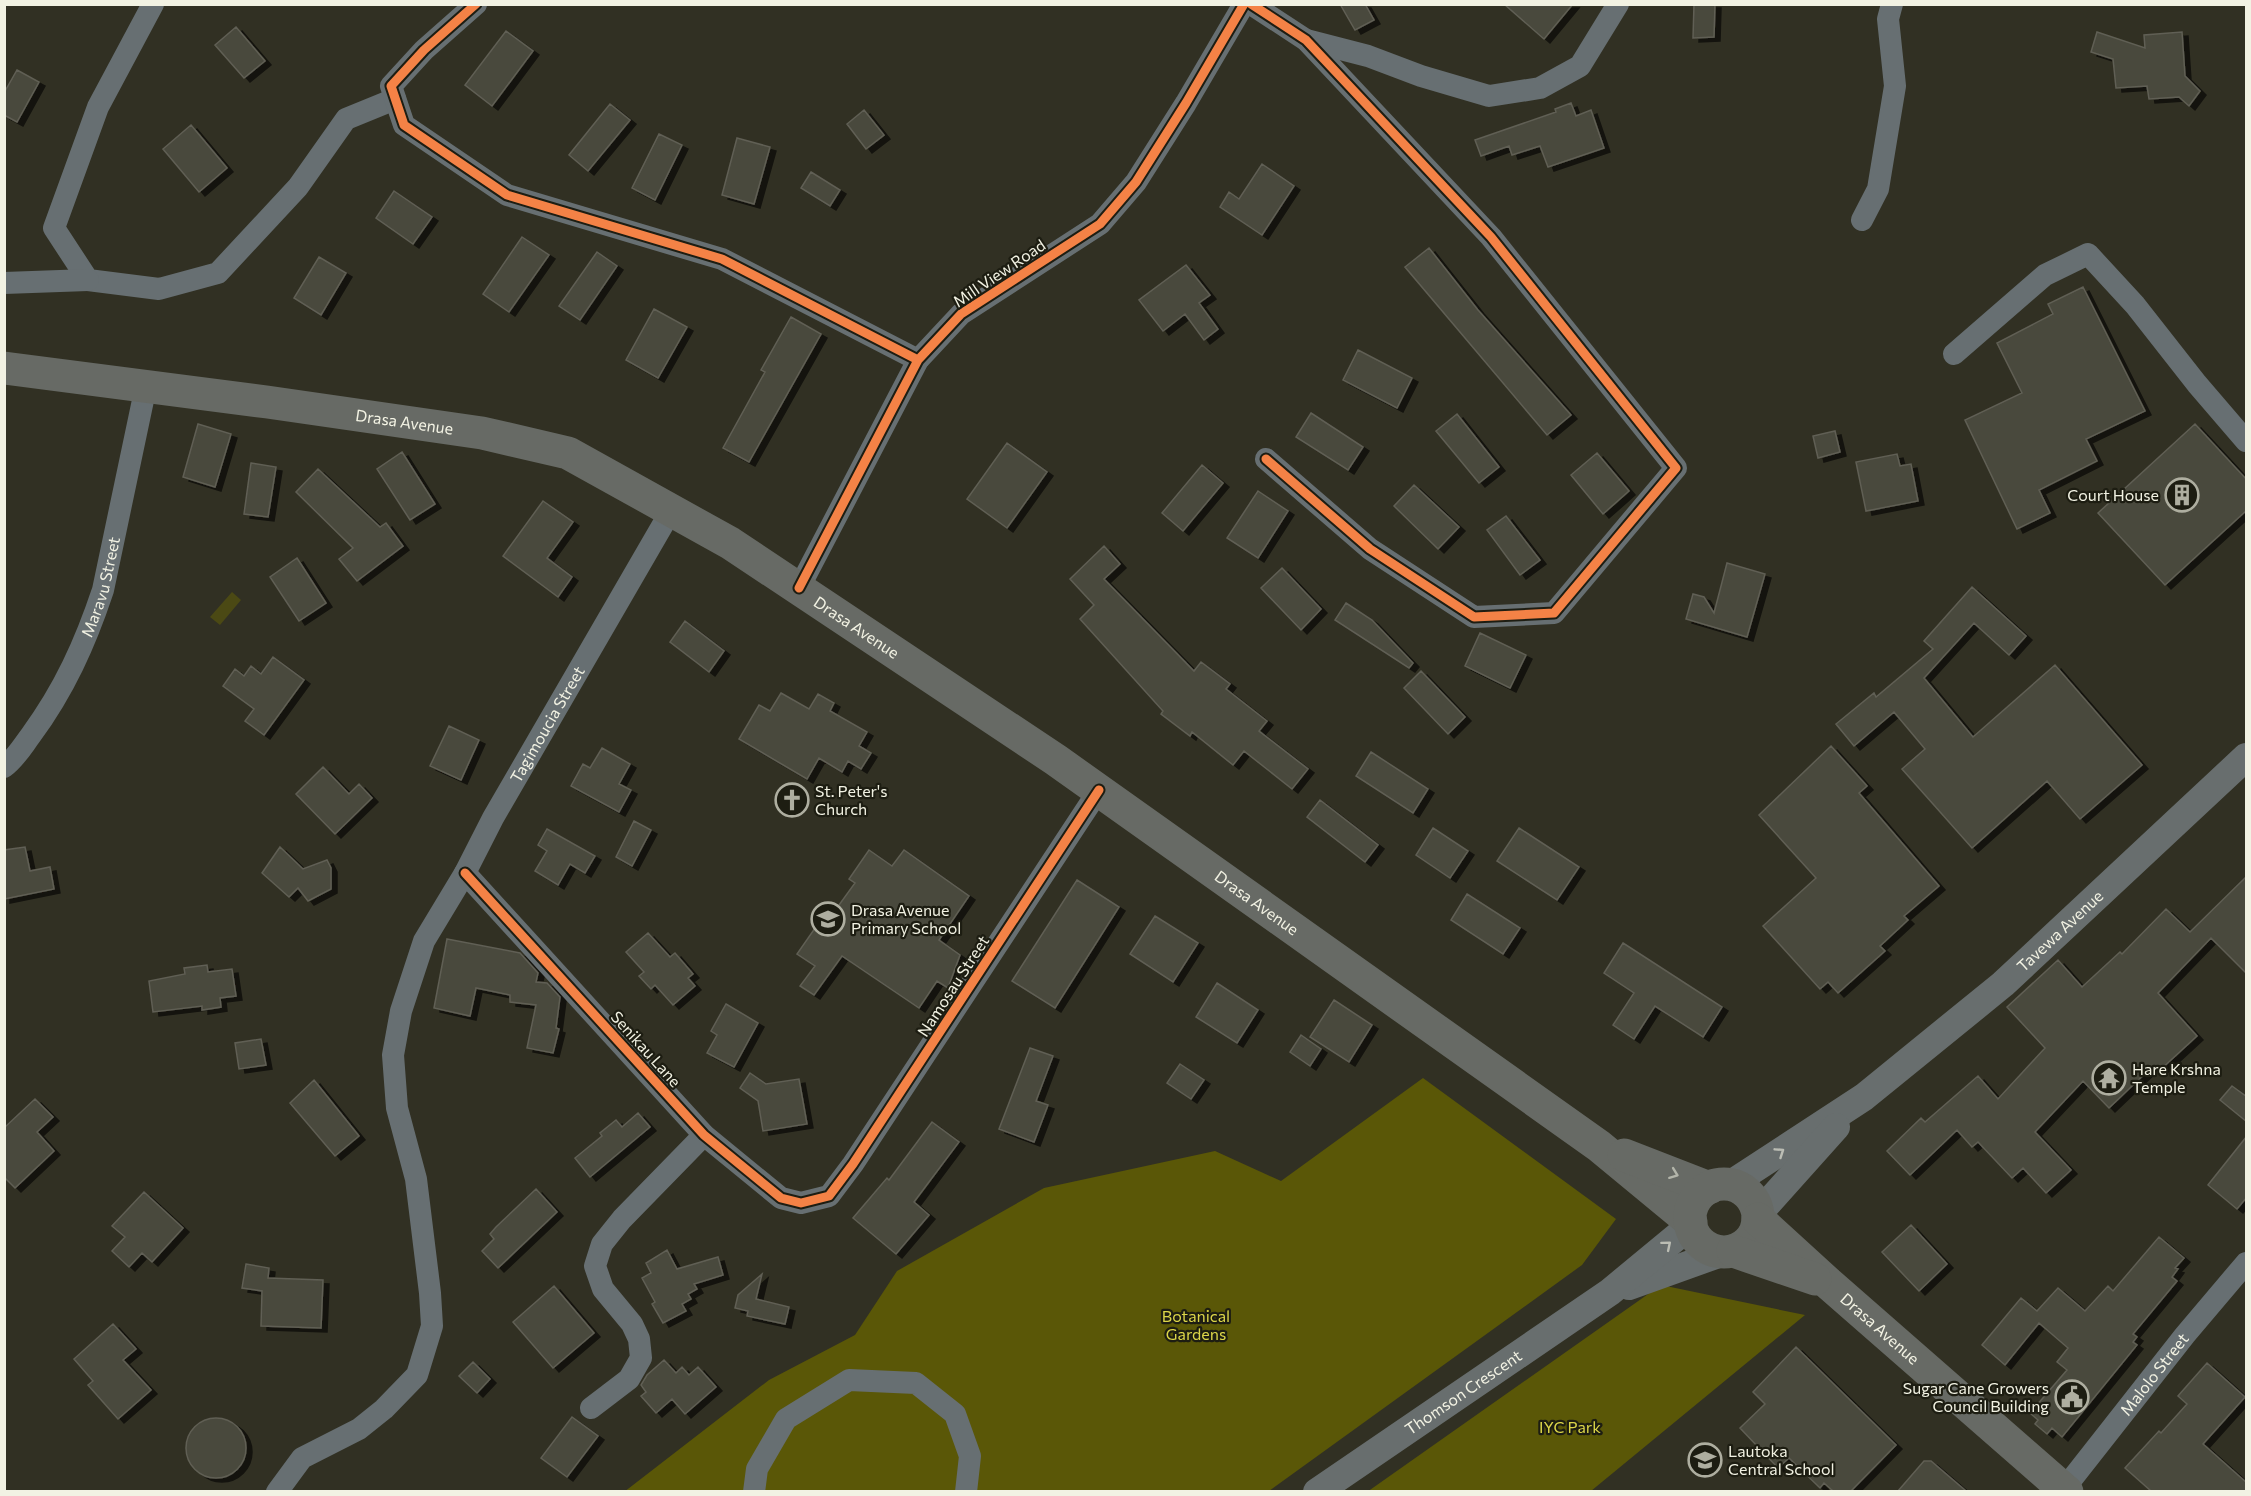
<svg xmlns="http://www.w3.org/2000/svg" width="2251" height="1496" font-family="Commissioner,sans-serif">
	<style>
		.green { fill: #5a5707 }
		.water { fill: #4b4914 }
		.building { fill: #49493d; stroke: #605f54; stroke-width: 1.5; filter: url(#shadow) }
		.lines { fill: none; stroke-linecap: round; stroke-linejoin: round }
		.minor { stroke: #676f72; stroke-width: 22 }
		.major { stroke: #686e6e; stroke-width: 28 }
		.highway { stroke: #676a65; stroke-width: 33 }
		.cycleway-casing { stroke: #1d1d12; stroke-width: 13 }
		.cycleway { stroke: #f48246; stroke-width: 9 }
		.oneway { stroke: #bbbdb4 }
		.oneway2 { stroke: #b3b5aa }
		.labels { text-anchor: middle; stroke-width: 4.5; stroke-linejoin: round; paint-order: stroke }
		.street-label { font-size: 16px; fill: #f2f2e3; stroke: #1d1d12 }
		.poi-label { font-size: 16px; fill: #f2f2e3; stroke: #1d1d12; text-anchor: start }
		.park-label { font-size: 16px; fill: #dcd649; stroke: #1d1d12 }
	</style>
	<defs>
		<filter id="shadow"><feDropShadow dx="6" dy="4" stdDeviation="0" flood-color="#0009"/></filter>
	</defs>
	<rect width="100%" height="100%" fill="#313023"/>
	<path class="green" d="M1423,1078l193,141 -34,46 -313,226 -645,1 145,-112 86,-45 42,-64 147,-83 171,-37 66,30z
		M1661,1285l144,30 -214,176 -224,1z"/>
	<path class="water" d="M232,592l9,8 -21,25 -10,-8z"/>
	<path class="building" d="M1340,4h25l9,16 -19,10z
		M1504,4h69l-29,35z
		M1694,4h21l-1,33 -21,1z
		M236,27l29,34 -21,17 -29,-33z
		M506,31l27,20 -41,55 -27,-21z
		M2097,32l48,16 -1,-13 38,-3 3,44 15,15 -11,15 -10,-9 -30,2 -2,-13 -31,2 -3,-29 -22,-7z
		M17,70l22,12 -22,40 -13,-7v-22z
		M1571,103l5,13 15,-6 13,38 -56,19 -8,-21 -28,9 -3,-9 -28,10 -6,-16 81,-28 -1,-3z
		M610,104l20,16 -42,51 -19,-16z
		M864,110l20,25 -18,14 -19,-25z
		M191,125l36,43 -28,24 -36,-43z
		M659,134l23,11 -27,55 -23,-12z
		M737,138l33,9 -16,57 -32,-9z
		M1262,164l32,22 -32,49 -42,-28 9,-15 10,7z
		M811,172l29,18 -10,16 -29,-18z
		M394,191l38,26 -19,27 -37,-26z
		M522,237l27,18 -40,57 -26,-18z
		M1429,248l49,62 93,105 -24,20 -142,-168z
		M597,252l20,14 -37,54 -21,-14z
		M319,257l27,16 -25,42 -27,-17z
		M1186,265l24,30 -11,8 19,26 -14,11 -19,-26 -22,17 -24,-31z
		M2083,287l62,124 -59,28 11,22 -58,29 11,23 -33,16 -52,-109 57,-27 -25,-50 56,-29 -5,-10z
		M654,309l33,18 -29,51 -32,-18z
		M791,317l30,17 -72,128 -26,-14 42,-76 -4,-2z
		M1358,350l54,28 -15,30 -54,-28z
		M1311,413l52,34 -15,23 -52,-33z
		M1457,414l42,53 -20,16 -43,-52z
		M198,424l33,10 -16,53 -32,-10z
		M2195,424l52,56v30l-82,75 -67,-72z
		M1835,431l5,21 -22,6 -5,-22z
		M1007,443l40,29 -40,56 -40,-29z
		M402,452l33,52 -25,16 -33,-51z
		M1597,453l32,38 -26,23 -32,-39z
		M1897,454l3,12 11,-2 7,37 -52,10 -10,-49z
		M251,463l25,4 -8,50 -24,-3z
		M1202,465l21,18 -40,48 -21,-18z
		M318,469l62,58 6,-4 17,23 -46,35 -18,-22 14,-11 -57,-56z
		M1414,485l45,42 -21,22 -44,-43z
		M1258,491l30,20 -30,47 -31,-20z
		M543,501l30,21 -26,36 25,19 -14,20 -55,-41z
		M1506,516l34,44 -20,15 -33,-45z
		M1104,546l16,18 -16,15 90,92 7,-9 29,22 -4,5 41,32 -8,10 49,38 -16,20 -48,-38 -11,14 -41,-33 -2,4 -29,-22 2,-3 -83,-92 14,-14 -24,-26z
		M297,558l29,45 -27,18 -29,-44z
		M1727,563l38,11 -18,63 -61,-18 7,-25 11,3 10,16z
		M1282,568l39,41 -20,21 -40,-42z
		M1972,587l54,49 -17,19 -35,-32 -50,55 49,59 82,-72 87,100 -62,54 -33,-38 -75,67 -70,-79 23,-20 -31,-37 -40,34 -18,-22 38,-31 2,4 57,-48 -9,-8z
		M1346,603l26,17 41,43 -4,5 -74,-48z
		M685,621l39,30 -15,21 -39,-30z
		M1480,633l46,22 -16,33 -45,-22z
		M273,657l31,23 -40,55 -19,-14 9,-12 -31,-23 12,-17 9,7 7,-10 10,8z
		M1421,671l44,46 -17,17 -44,-46z
		M781,693l28,16 9,-15 16,9 -4,8 37,21 -8,14 12,7 -10,16 -13,-8 -6,11 -23,-14 -12,21 -68,-40 20,-34 11,6z
		M449,726l30,14 -18,40 -31,-14z
		M1831,746l36,40 -8,7 80,93 -35,30 4,4 -28,26 5,5 -47,42 -10,-11 -8,7 -57,-63 53,-48 -57,-63z
		M602,748l28,16 -11,20 12,6 -12,22 -48,-26 12,-22 7,4z
		M1371,752l57,37 -15,24 -57,-37z
		M323,767l26,27 10,-10 13,14 -37,36 -39,-40z
		M1320,800l58,45 -13,17 -58,-45z
		M634,821l17,9 -19,36 -16,-9z
		M1433,828l35,23 -18,27 -34,-23z
		M1519,828l60,39 -22,33 -60,-39z
		M547,829l48,27 -10,17 -15,-9 -12,21 -23,-14 12,-20 -9,-6z
		M25,847l5,24 20,-4 4,22 -50,10v-49z
		M280,847l23,22 24,-9 4,8v21l-23,12 -10,-13 -9,9 -27,-24z
		M869,850l23,16 12,-16 65,46 -30,44 21,15 -12,33 -11,-7 -18,27 -77,-52 -28,39 -14,-9 15,-20 -18,-12 32,-46 5,4 21,-29 -6,-4z
		M2247,876v98l-36,-36 -53,55 39,43 -39,36 -5,-6 -44,42 -26,-27 -48,51 36,38 -25,23 -23,-25 -11,10 -34,-36 -6,5 -15,-17 -47,45 -23,-24 34,-33 4,4 53,-46 20,23 47,-51 -38,-41 51,-47 24,27 38,-35 2,2 44,-45 24,23z
		M1077,880l42,27 -64,101 -43,-27z
		M1467,894l53,34 -17,26 -52,-34z
		M1155,916l43,27 -25,39 -43,-28z
		M648,933l22,24 5,-4 18,21 -5,4 7,8 -22,19 -18,-20 -4,4 -12,-13 5,-4 -18,-20z
		M447,939l73,14 18,20 -2,9 11,1 13,14 -4,31 3,1 -6,24 -26,-5 9,-43 -26,-3v-7l-34,-7 -6,28 -36,-8z
		M1623,943l99,64 -19,30 -48,-31 -21,33 -21,-14 21,-32 -30,-20z
		M207,965l1,7 24,-3 4,27 -16,2 1,9 -19,3v-4l-49,6 -4,-31 36,-7 -1,-6z
		M1217,983l41,27 -21,33 -41,-26z
		M1334,1000l38,25 -23,37 -39,-25z
		M726,1004l32,19 -24,44 -27,-14 10,-18 -6,-4z
		M1301,1035l20,14 -11,17 -20,-14z
		M261,1039l5,26 -27,4 -4,-26z
		M1030,1048l23,8 -17,45 12,4 -14,37 -35,-13z
		M1180,1064l24,16 -13,19 -24,-16z
		M750,1073l16,11 33,-5 8,45 -44,7 -5,-30 -18,-13z
		M314,1080l45,56 -24,20 -45,-53z
		M2232,1086l15,11v25l-27,-22z
		M35,1099l18,18 -16,15 17,19 -39,37 -11,-11v-49z
		M638,1113l12,14 -60,50 -15,-19 27,-22 -2,-3 16,-13 6,7z
		M932,1122l27,20 -45,60 15,13 -33,39 -43,-36 34,-40 2,2z
		M2247,1136v61l-10,12 -29,-24z
		M536,1189l21,23 -59,56 -16,-17 12,-12 -4,-5 6,-7z
		M144,1192l39,36 -31,34 -10,-9 -13,14 -17,-16 13,-14 -13,-11z
		M1911,1225l36,39 -28,27 -37,-39z
		M2159,1237l25,21 -9,10 3,1 -6,8 5,4 -44,53 4,3 -4,5 4,3 -75,92 -10,-9 -5,6 -12,-10 3,-4 -8,-7 37,-43 -10,-8 11,-14 -29,-25 -34,42 -23,-20 39,-47 16,13 21,-23 27,23 23,-25 5,5z
		M667,1250l10,19 41,-12 5,18 -29,9 3,5 -9,5 3,5 -9,5 4,7 -23,12 -11,-19 3,-2 -13,-24 9,-5 -5,-10z
		M246,1264l23,4 -1,10 55,2 -2,48 -60,-2 1,-35 -20,-3z
		M762,1274l-6,25 33,8 -4,17 -38,-8 1,-5 -13,-3 3,-13z
		M554,1286l40,47 -41,35 -40,-46z
		M113,1324l23,25 -13,11 28,30 -33,29 -30,-34 5,-4 -19,-22z
		M1796,1347l100,98 -45,46h-18l-9,-8 -4,5 -31,-30 -11,10 -38,-40 25,-24 -12,-12z
		M664,1360l12,13 6,-6 7,8 9,-8 18,20 -31,27 -13,-15 -16,14 -15,-17 5,-4 -5,-7 6,-10z
		M473,1362l17,17 -13,14 -18,-17z
		M2207,1363l38,34 -42,47 44,39v8h-96l-26,-23 34,-37 2,2 26,-29 -9,-8z
		M572,1417l26,19 -31,41 -26,-19z
		M186 1448a30 30 0 1 1 60 0a30 30 0 1 1-60 0Z
		M1924,1461h7l35,30h-68z"/>
	<g class="lines">
		<g class="minor">
			<path d="M153,4l-55,103 -44,121 34,52 71,9 59,-16 80,-86 48,-68 49,-20"/>
			<path d="M476,4l-52,46 -33,36 13,39 103,70 215,64 196,101"/>
			<path d="M1251,4l55,36 185,197 185,231 -122,145 -80,4 -104,-68 -104,-90"/>
			<path d="M1306,40l62,16 53,20 68,20 51,-8 40,-22 38,-62"/>
			<path d="M1862,220l16,-31 17,-103 -7,-67 4,-15"/>
			<path d="M4,283l84,-3"/>
			<path d="M1954,354l91,-79 43,-21 47,51 62,79 49,57"/>
			<path d="M799,588l119,-228 43,-46 139,-90 36,-42 50,-79 58,-99"/>
			<path id="s1" d="M4,767c12,-9 18,-20 27,-32 33,-45 54,-91 72,-145l43,-204"/>
			<path d="M465,873l239,262 77,63 20,5 28,-7 24,-32 246,-374"/>
			<path d="M591,1408l38,-29 12,-21 -2,-19 -7,-15 -29,-35 -8,-23 7,-22 20,-25 82,-84"/>
			<path id="s2" d="M2064,1489l121,-154 61,-72"/>
			<path id="s3" d="M277,1492l25,-34 57,-29 25,-20 33,-34 15,-49 -2,-33 -14,-114 -19,-71 -4,-53 8,-44 23,-70 41,-68 28,-55 179,-309"/>
			<path d="M754,1492l3,-23 29,-50 63,-39 67,3 39,31 15,42 -4,36"/>
		</g>
		<g class="major">
			<path id="s4" d="M1731,1184l133,-87 139,-113 243,-227"/>
			<path d="M1758,1214l78,-87"/>
			<path d="M1629,1286l95,-34"/>
			<path id="s5" d="M1317,1492l293,-200 81,-67"/>
		</g>
		<g class="highway">
			<path id="s6" d="M4,368l263,34 215,31 86,20 162,90 326,217 543,386 92,76"/>
			<path d="M1624,1155l85,33"/>
			<circle cx="1724" cy="1218" r="34"/>
			<path id="s7" d="M1758,1219l70,64 239,209"/>
			<path d="M1733,1251l82,28"/>
		</g>
		<g class="cycleway-casing">
			<path id="cycleway" d="M476,4l-52,46 -33,36 13,39 103,70 215,64 196,101
				M1251,4l55,36 185,197 185,231 -122,145 -80,4 -104,-68 -104,-90
				M799,588l119,-228 43,-46 139,-90 36,-42 50,-79 58,-99
				M465,873l239,262 77,63 20,5 28,-7 24,-32 246,-374"/>
		</g>
		<use href="#cycleway" class="cycleway"/>
	</g>
	<defs><path id="oneway-chevron" d="M-2-3.5L2.5 0L-2 3.5" fill="none" stroke-width="1.6" stroke-linecap="round" stroke-linejoin="round" transform="scale(1.5)"/></defs>
	<g class="oneway">
		<use href="#oneway-chevron" transform="translate(1780 1152) rotate(-34)"/>
		<use href="#oneway-chevron" transform="translate(1667 1245) rotate(-40)"/>
	</g>
	<use class="oneway2" href="#oneway-chevron" transform="translate(1674 1174) rotate(21)"/>
	<defs>
		<g id="building-ring" transform="scale(1.725)"><circle r="9.5" fill="#1d1d12" stroke="#aeaea0" stroke-width="1.5"/><path d="M-4-6H4V6H1V3H-1V6H-4ZM-2.5-4.3h1.7v1.8h-1.7ZM.8-4.3h1.7v1.8H.8ZM-2.5-1h1.7V.8h-1.7ZM.8-1h1.7V.8H.8Z" fill="#aeaea0"/></g>
		<g id="church-ring" transform="scale(1.725)"><circle r="9.5" fill="#1d1d12" stroke="#aeaea0" stroke-width="1.5"/><path d="M-1.2-6h2.4v3.5h3.3v2.4h-3.3V6h-2.4V-.1h-3.3v-2.4h3.3Z" fill="#aeaea0"/></g>
		<g id="school-ring" transform="scale(1.725)"><circle r="9.5" fill="#1d1d12" stroke="#aeaea0" stroke-width="1.5"/><path d="M0-5L7-2L0 1L-7-2ZM-4 1L0 2.5L4 1V4Q0 6-4 4Z" fill="#aeaea0"/></g>
		<g id="temple-ring" transform="scale(1.725)"><circle r="9.5" fill="#1d1d12" stroke="#aeaea0" stroke-width="1.5"/><path d="M0-6L5-2H3V0L6.5 2.5H4V6H1.5V3h-3V6H-4V2.5H-6.5L-3 0V-2H-5Z" fill="#aeaea0"/></g>
		<g id="civic-ring" transform="scale(1.725)"><circle r="9.5" fill="#1d1d12" stroke="#aeaea0" stroke-width="1.5"/><path d="M-.6-6.5H3V-4.5H.6V-3L4-1V1h2V6H-6V1h2V-1L-.6-3ZM-1.2 2.5V6h2.4V2.5Z" fill="#aeaea0"/></g>
	</defs>
	<g fill-rule="evenodd">
		<use href="#building-ring" x="2182" y="495"/>
		<use href="#church-ring" x="792" y="800"/>
		<use href="#school-ring" x="828" y="919"/>
		<use href="#temple-ring" x="2109" y="1078"/>
		<use href="#civic-ring" x="2072" y="1397"/>
		<use href="#school-ring" x="1705" y="1460"/>
	</g>
	<g class="labels">
		<g class="street-label">
			<text transform="translate(999 273) rotate(-34)" y="6">Mill View Road</text>
			<text dy="6" stroke="none"><textPath href="#s6" startOffset="404">Drasa Avenue</textPath></text>
			<text dy="6" stroke="none"><textPath href="#s1" startOffset="207">Maravu Street</textPath></text>
			<text dy="6" stroke="none"><textPath href="#s6" startOffset="908">Drasa Avenue</textPath></text>
			<text dy="6" stroke="none"><textPath href="#s3" startOffset="879">Tagimoucia Street</textPath></text>
			<text dy="6" stroke="none"><textPath href="#s6" startOffset="1394">Drasa Avenue</textPath></text>
			<text dy="6" stroke="none"><textPath href="#s4" startOffset="416">Tavewa Avenue</textPath></text>
			<text transform="translate(953 986) rotate(-57)" y="6">Namosau Street</text>
			<text transform="translate(646 1049) rotate(48)" y="6">Senikau Lane</text>
			<text dy="6" stroke="none"><textPath href="#s7" startOffset="164">Drasa Avenue</textPath></text>
			<text dy="6" stroke="none"><textPath href="#s2" startOffset="146">Malolo Street</textPath></text>
			<text dy="6" stroke="none"><textPath href="#s5" startOffset="177">Thomson Crescent</textPath></text>
		</g>
		<g class="poi-label">
			<text x="2159" y="501" text-anchor="end">Court House</text>
			<text x="815" y="797">St. Peter's<tspan x="815" dy="18">Church</tspan></text>
			<text x="851" y="916">Drasa Avenue<tspan x="851" dy="18">Primary School</tspan></text>
			<text x="2132" y="1075">Hare Krshna<tspan x="2132" dy="18">Temple</tspan></text>
			<text x="2049" y="1394" text-anchor="end">Sugar Cane Growers<tspan x="2049" dy="18">Council Building</tspan></text>
			<text x="1728" y="1457">Lautoka<tspan x="1728" dy="18">Central School</tspan></text>
		</g>
		<g class="park-label">
			<text x="1196" y="1322">Botanical<tspan x="1196" dy="18">Gardens</tspan></text>
			<text x="1570" y="1433">IYC Park</text>
		</g>
	</g>
	<rect width="2251" height="1496" fill="none" stroke="#f2f2e3" stroke-width="12"/>
</svg>
